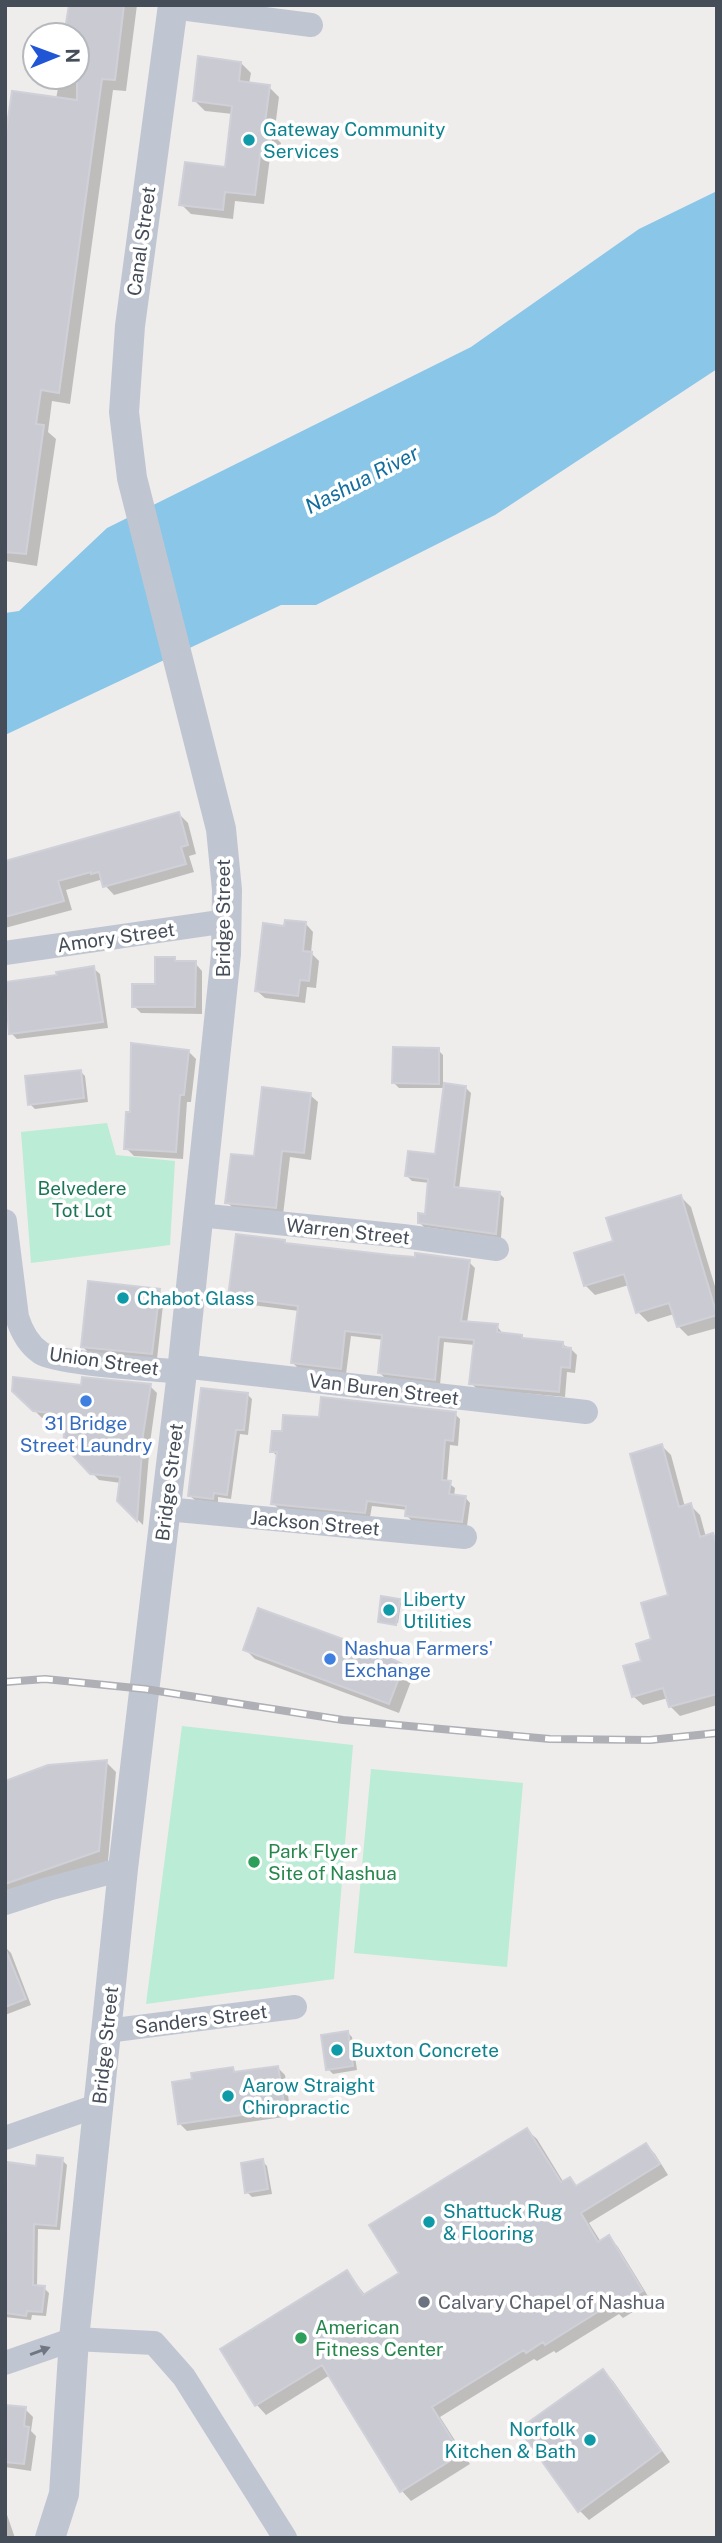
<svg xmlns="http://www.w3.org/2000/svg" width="722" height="2543" font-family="'Public Sans',sans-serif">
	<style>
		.green { fill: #bbecd5 }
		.water { fill: #89c6e8 }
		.shadow { fill: #0003 }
		.building { fill: #c9cad2; stroke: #d0d1d8; stroke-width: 2 }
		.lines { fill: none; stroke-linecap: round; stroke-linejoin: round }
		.minor { stroke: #c0c6d1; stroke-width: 24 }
		.tertiary { stroke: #c0c6d1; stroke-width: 30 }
		.rail-casing { stroke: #aeb0b6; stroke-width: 8 }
		.rail { stroke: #fff; stroke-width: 5; stroke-dasharray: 16; stroke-linecap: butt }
		.oneway { fill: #707783 }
		.culture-dot { fill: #0f9aa8; stroke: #fff; stroke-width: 2.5 }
		.shop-dot { fill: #3f7fe0; stroke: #fff; stroke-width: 2.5 }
		.leisure-dot { fill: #2e9e5b; stroke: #fff; stroke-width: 2.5 }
		.worship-dot { fill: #6b7280; stroke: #fff; stroke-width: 2.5 }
		.labels { text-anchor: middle; stroke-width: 7; stroke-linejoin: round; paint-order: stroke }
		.culture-label { font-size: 19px; fill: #0d838f; stroke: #fff; text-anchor: start }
		.street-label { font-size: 19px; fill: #454d59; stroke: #fff }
		.park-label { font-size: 19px; fill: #1a7655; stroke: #fff }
		.shop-label { font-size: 19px; fill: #366cbe; stroke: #fff }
		.leisure-label { font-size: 19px; fill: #27864d; stroke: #fff; text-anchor: start }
		.worship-label { font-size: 19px; fill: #5b616d; stroke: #fff; text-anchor: start }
		.water-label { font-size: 21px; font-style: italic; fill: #116d9f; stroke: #fff }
	</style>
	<rect width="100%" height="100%" fill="#efecec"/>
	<path class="green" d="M107,1123l9,32 59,6 -5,84 -139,18 -10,-131z
		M182,1726l171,19 -19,234 -188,25z
		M371,1769l152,14 -16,184 -153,-14z"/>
	<path class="water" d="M717,191v178l-222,146 -179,90h-35l-276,130v-122l14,-2 88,-83 364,-181 168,-118z"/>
	<path class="shadow" d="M70,5h67l-11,86 -13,-1 -43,314 -18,-3 -4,31 8,7 -19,127 -32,-5v-409l51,-53 4,-22h17v-42h-11z
		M241,63l10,10 -2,11 20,3 10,10 -5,39 7,7 -2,15 -9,-1 -6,47 -29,-3 -2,18 -42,-5 -10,-10 46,-35 6,-55 -28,-3 -11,-11z
		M179,814l9,9 8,31 -7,2 5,16 -80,23 -14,-15 -34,10 6,20 -67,18v-65z
		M306,924l7,8 -2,21 8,8 -3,27 -9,-1 -2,16 -40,-5 -8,-7 29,-63z
		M175,959l3,4h17l7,8v43l-61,-1 -7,-7 23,-20z
		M93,968l7,6 8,54 -91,11 -6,-6 -6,-50 54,-7z
		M438,1050l5,5v30l23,3 5,5 -12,96 40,4 5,5 -3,40 -77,-11 -5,-5 7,-6 4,-33 -18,-2 -5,-5 30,-20 9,-68h-47l-5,-5z
		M188,1051l8,8 -5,43h-4l-4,57 -49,-3 -8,-8 6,-35z
		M80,1071l5,5 3,26 -53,7 -5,-5z
		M310,1095l8,7 -7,58 -21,-3 -7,58 -48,-5 -8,-8 28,-44z
		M681,1197l10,10 26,86v35l-29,8 -10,-10 -4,-12 -26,8 -10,-10 -9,-27 -34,10 -10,-10 30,-43z
		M284,1241l5,5 101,11 79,5 6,6 -8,55 30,3 6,8 19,2 4,4 36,4 9,5 6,6 -2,18 -8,-1 -2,25 -88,-8 -6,-6 4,-38 -31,-3 -4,43 -54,-6 -6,-6 4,-33 -33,-4 -5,38 -47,-5 -6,-6 6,-52 -63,-8 -6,-6z
		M159,1291l5,5 -7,63 -69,-7 -5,-5z
		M150,1386l7,7 -7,50 -7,82 -24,-24 2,-18 -22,-3 -35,-36 2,-14 -9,-1 -7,-7 1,-3 -9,-1 -28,-28z
		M247,1394l5,5 -4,36 -8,-1 -9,65 -13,-2v6l-23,-3 -5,-4z
		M455,1414l5,5 -2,27 -8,-1 -3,37 8,6 -1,8 11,1 5,6 -3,23 -55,-5 -5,-5 1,-6 -36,-4 -2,11 -91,-8 -6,-6 5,-46 -6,-6 11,-18 37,-14z
		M662,1446l9,9 14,52 5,-2 10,10 6,22 7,-2 4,4v166l-37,11 -10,-10 -2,-8 -25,7 -10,-9 10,-34 27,-65z
		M399,1601l2,2 -3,20 -18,-3z
		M245,1649l158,17 10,10 -14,37 -144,-54z
		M106,1762l10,10 -8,89 -103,36v-114z
		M5,1947l6,6 20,52 -26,10z
		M347,2032l5,5 5,33 -24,4 -5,-5z
		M278,2068l7,7 6,41 -104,15 -8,-8 54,-54 4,4z
		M527,2130l10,9 27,44 6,-4 8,8 68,-42 9,9 13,21 -79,48 12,19 8,-5 9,10 33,54 -28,17 -4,-4 -63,39 -2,-2 -17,10 -3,-2 -94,58 30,47 -59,37 -9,-10 -72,-116 -64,40 -9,-10 -35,-56 125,-77 19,24 35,-22z
		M62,2160l5,5 -7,65 -22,-1 -1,58 7,1 5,5 -3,23 -14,-1 -1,5 -26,-3 4,-79 -4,-3v-62l32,-5z
		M262,2161l5,5 5,28 -20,3 -5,-5z
		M603,2371l10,10 57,81 -81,58 -10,-10z
		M5,2406l20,3 8,8 -2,14 5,5 -5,35 -26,-4z
		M5,2509l10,29h-10z"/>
	<path class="building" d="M69,5h55l-9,75 -13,-1 -43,314 -18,-3 -5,34 8,1 -18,129 -21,-2v-413l7,-48 65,9v-65h-13z
		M198,56l43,6 -2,19 31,4 -6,45 8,1 -2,18 -9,-1 -6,47 -30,-3 -2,18 -44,-5 6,-43 40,5 7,-61 -39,-5z
		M179,812l9,33 -7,2 5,17 -83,23 -4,-15 -8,2v-2l-33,9 6,20 -59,16v-56z
		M285,920l21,2 -3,29 9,1 -3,29 -9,-1 -2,16 -43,-5 8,-68 21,3z
		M155,957h20v4h21l-1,46h-63v-23h23z
		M94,966l9,56 -94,12 -4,-52 52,-7 -1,-3z
		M131,1043l58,7 -5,45h-4l-4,57 -52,-3 2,-37h4z
		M393,1047l46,1v36l-47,-1z
		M81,1070l3,28 -56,7 -3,-29z
		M444,1083l22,3 -12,101 46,5 -4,42 -78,-11v-10l7,1 3,-35 -23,-3 3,-25 27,3z
		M262,1087l49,6 -7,60 -22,-2 -6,57 -51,-5 6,-49 23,2z
		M681,1195l36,120 -40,12 -8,-24 -33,10 -12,-39 -40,12 -10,-33 39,-12 -7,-23z
		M236,1234l49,6v3l105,12 25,2v-4l55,7 -9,61 37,3 -1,8 25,3v3l41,4v5l8,1 -1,20 -9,-1 -2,25 -90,-8 5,-44 -35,-3 -4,43 -57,-7 4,-38 -37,-4 -4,38 -50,-6 7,-57 -70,-9z
		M88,1281l72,8 -8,65 -71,-7z
		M13,1377l68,8 1,-8 69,7 -8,51 -6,86 -20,-20 3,-24 -30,-3 -27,-29 2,-21 -16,-1 1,-10 -17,-2 -21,-20z
		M201,1388l47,5 -4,37h-8l-9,65 -13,-2 -1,6 -25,-3z
		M321,1397l135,15 -3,29 -8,-1 -3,40 9,1 -2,13 17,2 -4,26 -57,-6 1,-10 -39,-5 -2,12 -94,-9 6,-52h-7l2,-21h10l1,-16 36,2z
		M662,1444l17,63 12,-4 9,34 13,-4 4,13v148l-48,13 -6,-19 -31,9 -9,-31 18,-5 -5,-17 15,-5 -10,-36 27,-8 -38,-141z
		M381,1596l19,3 -4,26 -18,-3z
		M258,1608l123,45 23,12 -15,39 -146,-54z
		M107,1760l-8,91 -94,33v-103l43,-16z
		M5,1948l21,51 -21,8z
		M348,2031l5,35 -27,4 -5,-35z
		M278,2066l7,43 -107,15 -6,-42 20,-3 -1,-6 42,-6 1,5z
		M527,2128l34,54 9,-5 6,9 70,-43 14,21 -79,49 17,29 11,-7 34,56 -31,18 -3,-4 -64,40 -2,-3 -17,11 -2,-3 -92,57 29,47 -61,38 -78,-127 -67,41 -35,-57 127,-79 16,25 36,-22 -30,-48z
		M37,2155l26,3 -7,68 -22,-2 -1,61 12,1 -3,26 -15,-1 -1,5 -21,-3 2,-151 29,4z
		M263,2159l5,30 -23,4 -4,-30z
		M603,2369l58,82 -83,61 -59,-83z
		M5,2405l21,2 -2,19 5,1 -5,37 -19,-2z"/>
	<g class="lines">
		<path class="minor" d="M172,7l139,18
			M5,953l222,-32
			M199,1215l204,21 94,13
			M5,1221l12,96c4,13 12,28 24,36 17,11 115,16 141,19
			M182,1366l404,46
			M166,1509l299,28
			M5,1903l43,-14 75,-20
			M107,2031l188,-24
			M5,2138l94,-33
			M5,2363l69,-24 80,4 30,34 101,161"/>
		<path class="tertiary" d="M50,2538l14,-44 10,-155 49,-470 59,-497 44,-418 1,-64 -6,-61 -89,-351 -8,-66 6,-86 43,-321"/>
		<g class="rail-casing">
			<path id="rail" d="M5,1682l40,-3 100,10 198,31 207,19 100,1 67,-7"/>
		</g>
		<use href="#rail" class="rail"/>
	</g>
	<defs><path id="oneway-solid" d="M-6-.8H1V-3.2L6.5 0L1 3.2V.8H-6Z" transform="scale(1.75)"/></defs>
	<use class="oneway" href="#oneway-solid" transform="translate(40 2351) rotate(-20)"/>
	<g class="culture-dot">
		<circle cx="249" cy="140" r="7"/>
		<circle cx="123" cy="1298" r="7"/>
		<circle cx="389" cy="1610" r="7"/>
		<circle cx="337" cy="2050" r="7"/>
		<circle cx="228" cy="2096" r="7"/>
		<circle cx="429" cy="2222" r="7"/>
		<circle cx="590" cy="2440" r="7"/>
	</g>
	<g class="shop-dot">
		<circle cx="86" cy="1401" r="7"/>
		<circle cx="330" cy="1659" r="7"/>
	</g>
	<g class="leisure-dot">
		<circle cx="254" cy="1862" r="7"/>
		<circle cx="301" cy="2338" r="7"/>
	</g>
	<circle class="worship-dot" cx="424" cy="2302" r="7"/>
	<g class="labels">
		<g class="culture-label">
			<text x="263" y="136">Gateway Community<tspan x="263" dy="22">Services</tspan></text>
			<text x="137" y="1305">Chabot Glass</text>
			<text x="403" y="1606">Liberty<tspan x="403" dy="22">Utilities</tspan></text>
			<text x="351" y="2057">Buxton Concrete</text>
			<text x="242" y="2092">Aarow Straight<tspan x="242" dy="22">Chiropractic</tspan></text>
			<text x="443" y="2218">Shattuck Rug<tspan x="443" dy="22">&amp; Flooring</tspan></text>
			<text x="576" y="2436" text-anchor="end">Norfolk<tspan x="576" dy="22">Kitchen &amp; Bath</tspan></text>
		</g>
		<g class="street-label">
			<text transform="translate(141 241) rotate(-82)" y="7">Canal Street</text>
			<text transform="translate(223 918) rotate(-90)" y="7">Bridge Street</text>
			<text transform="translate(116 937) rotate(-8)" y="7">Amory Street</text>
			<text transform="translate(348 1231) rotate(6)" y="7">Warren Street</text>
			<text transform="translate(104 1361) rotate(8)" y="7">Union Street</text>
			<text transform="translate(384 1389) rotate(7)" y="7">Van Buren Street</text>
			<text transform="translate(169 1482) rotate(-83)" y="7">Bridge Street</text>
			<text transform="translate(315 1523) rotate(5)" y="7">Jackson Street</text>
			<text transform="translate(201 2019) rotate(-7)" y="7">Sanders Street</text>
			<text transform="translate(105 2045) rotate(-84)" y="7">Bridge Street</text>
		</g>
		<g class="park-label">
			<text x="82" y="1195">Belvedere<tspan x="82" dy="22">Tot Lot</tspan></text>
		</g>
		<g class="shop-label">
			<text x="86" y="1430">31 Bridge<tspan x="86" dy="22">Street Laundry</tspan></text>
			<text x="344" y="1655" text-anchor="start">Nashua Farmers'<tspan x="344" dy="22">Exchange</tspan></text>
		</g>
		<g class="leisure-label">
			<text x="268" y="1858">Park Flyer<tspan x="268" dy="22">Site of Nashua</tspan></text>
			<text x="315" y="2334">American<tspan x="315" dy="22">Fitness Center</tspan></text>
		</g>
		<g class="worship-label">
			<text x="438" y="2309">Calvary Chapel of Nashua</text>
		</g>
		<g class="water-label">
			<text transform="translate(362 480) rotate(-27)" y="7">Nashua River</text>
		</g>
	</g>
	<rect width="722" height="2543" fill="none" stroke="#454d59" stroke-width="14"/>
	<g transform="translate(56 56) rotate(89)"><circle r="33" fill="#ffffff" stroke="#b5b8bd" stroke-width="2"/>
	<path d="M0-5L12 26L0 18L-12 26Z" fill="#2055d5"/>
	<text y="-10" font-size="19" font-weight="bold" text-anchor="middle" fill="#454d59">N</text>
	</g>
</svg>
